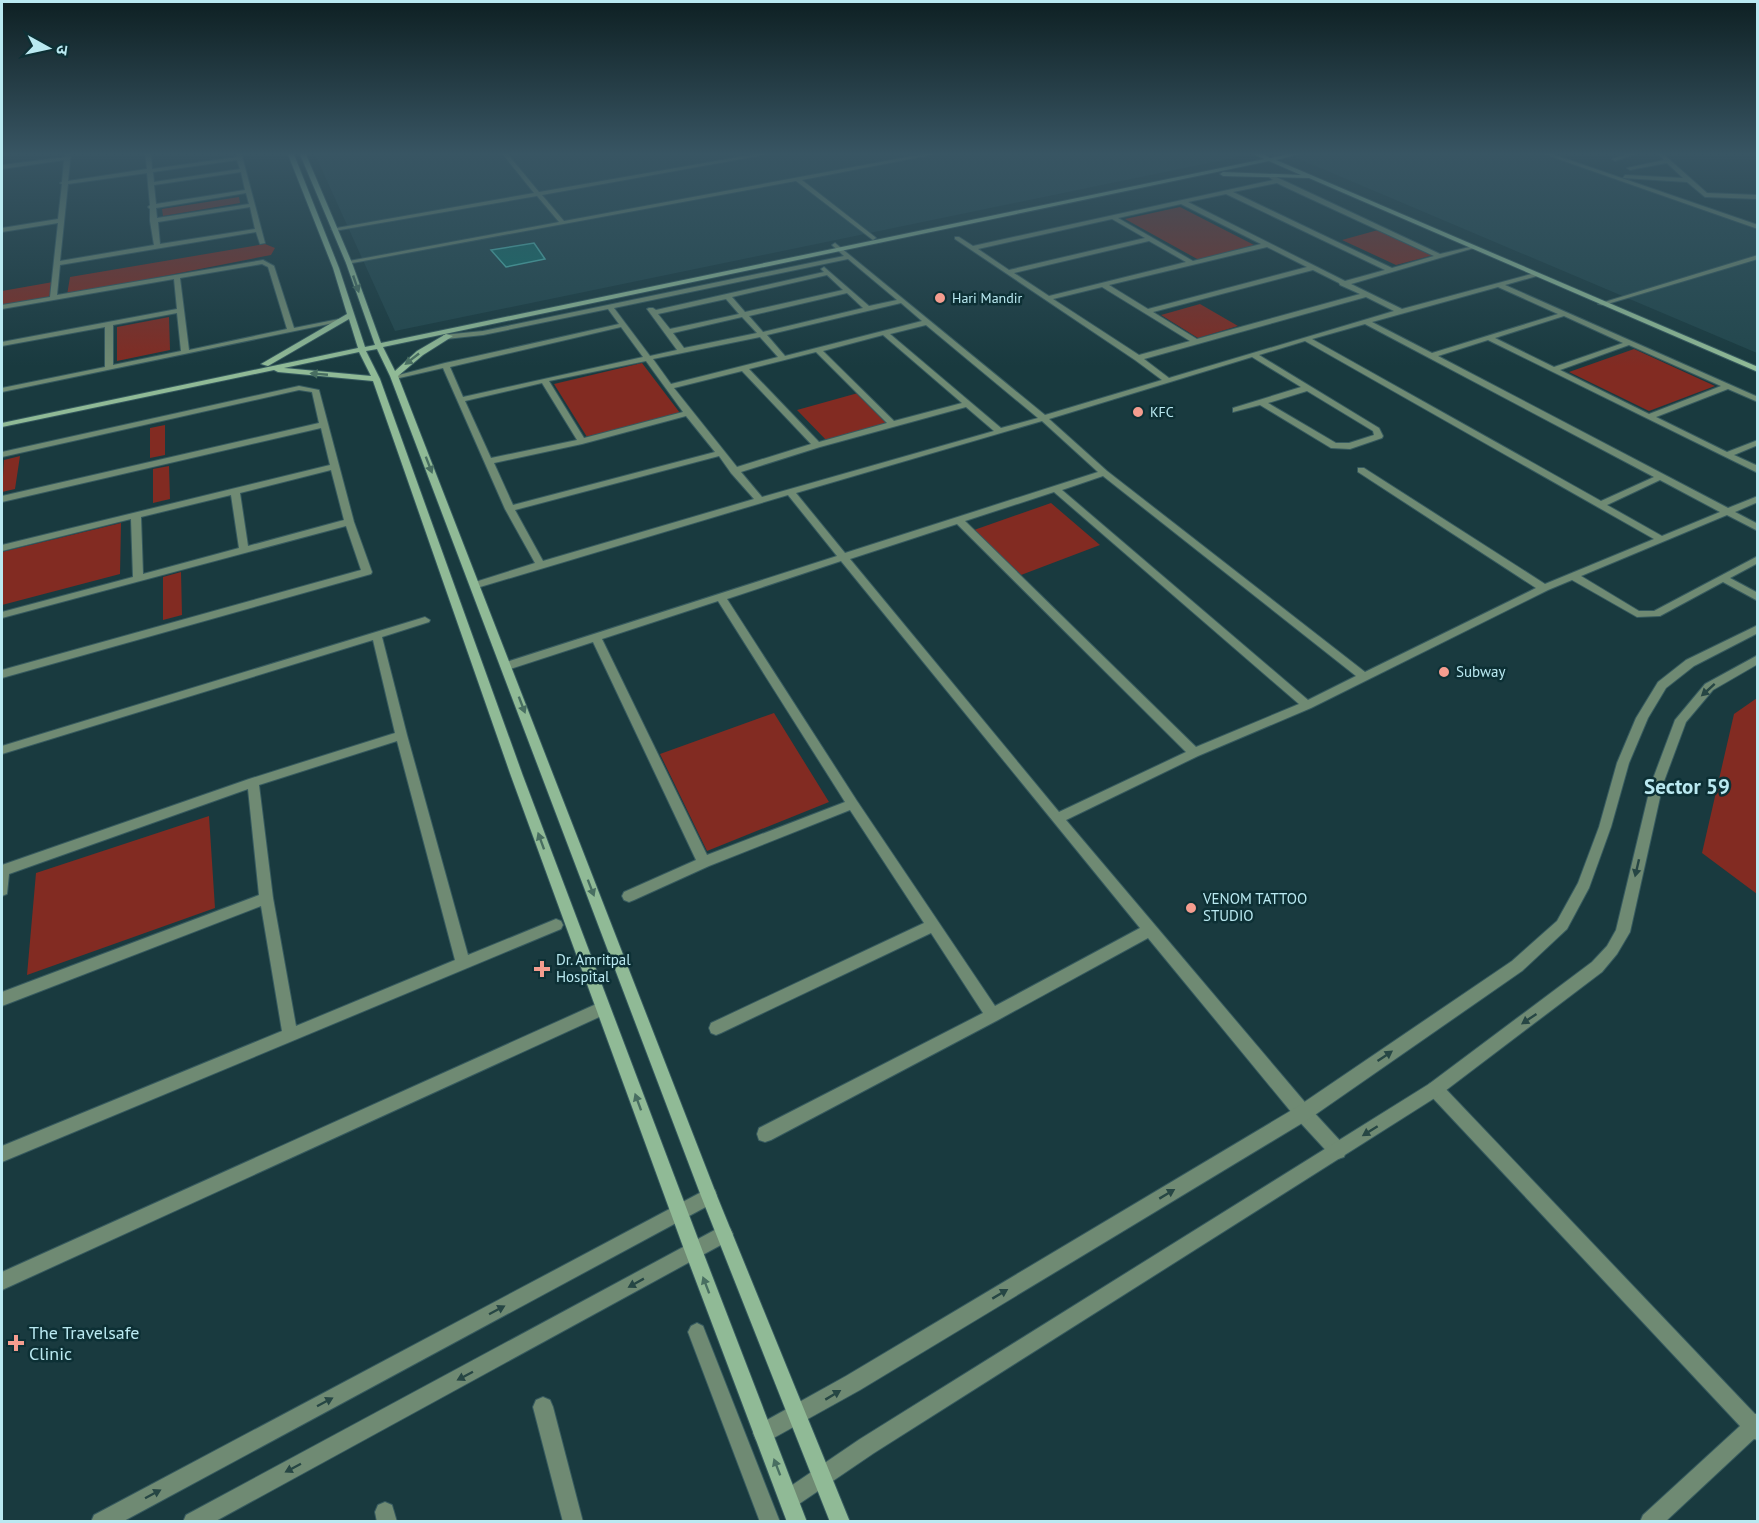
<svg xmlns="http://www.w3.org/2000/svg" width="1759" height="1523" font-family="'PT Sans','Noto Sans Devanagari',sans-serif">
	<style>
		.built { fill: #22474d }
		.green { fill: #822b22 }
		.building { fill: #136f6a; stroke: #4fbcb5; stroke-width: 1.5 }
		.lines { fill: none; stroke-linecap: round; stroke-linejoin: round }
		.minor-casing { stroke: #365a5f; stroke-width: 2 }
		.tertiary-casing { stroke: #365a5f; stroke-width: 2 }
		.secondary-casing { stroke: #365a5f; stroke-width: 2 }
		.minor { fill: #6f8a73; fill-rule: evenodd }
		.tertiary { fill: #6f8a73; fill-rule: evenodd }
		.secondary { fill: #90ba96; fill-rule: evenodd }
		.oneway { fill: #486e61 }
		.oneway2 { fill: #264644 }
		.poi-dot { fill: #f59d8f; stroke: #0d3035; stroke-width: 2 }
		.labels { text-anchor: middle; stroke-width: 5; stroke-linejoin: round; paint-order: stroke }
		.far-poi-label { font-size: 14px; fill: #bae9f1; stroke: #0d3035; text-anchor: start }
		.poi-label { font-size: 15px; fill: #bae9f1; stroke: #0d3035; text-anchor: start }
		.near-poi-label { font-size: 18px; fill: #bae9f1; stroke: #0d3035; text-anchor: start }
		.district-label { font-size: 21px; font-weight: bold; fill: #bae9f1; stroke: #0d3035 }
	</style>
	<rect width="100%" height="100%" fill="#193a3f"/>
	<path class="built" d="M314,152h926l7,3 -852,176z
		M1313,152h228l216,74v127l-465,-197z"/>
	<path class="green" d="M239,197l1,6 -77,13 -1,-7z
		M1180,207l76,39 -57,14 -74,-41z
		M1378,230l56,25 -38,10 -54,-25z
		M265,244l10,4 -4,7 -204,40 3,-18z
		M53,282l-2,16 -49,8v-15z
		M1200,304l38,22 -40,12 -37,-23z
		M169,317l1,33 -53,11v-34z
		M1634,349l81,37 -66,25 -80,-39z
		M642,363l38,50 -93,24 -33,-53z
		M858,393l32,30 -63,18 -30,-31z
		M165,425v30l-15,3v-30z
		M20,456l-5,33 -13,3 2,-32z
		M169,466l1,33 -17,4v-34z
		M1051,503l49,42 -79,30 -47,-45z
		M121,523l-1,51 -118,31v-53z
		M181,572l1,43 -19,5v-43z
		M1757,698v196l-55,-41 32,-139z
		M774,713l55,89 -122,49 -47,-97z
		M209,816l6,92 -188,67 9,-102z"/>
	<path class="building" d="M534,243l11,16 -39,8 -15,-17z"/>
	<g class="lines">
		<g class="minor-casing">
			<path id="minor" d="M65,152h6l-3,29 79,-12 -2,-17h6l1,17 85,-12 -2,-5h6l24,91 -5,1 -4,-12 -196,33 -3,30 206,-35 11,6 20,62 45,-9 4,2 -341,71v-4l103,-21v-40l-103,19v-4l175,-33 -3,-30 -172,30v-4l48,-8 8,-74 -56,9v-4l56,-9 4,-35 -2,-1 2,-1 2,-22 -62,9v-4l63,-8zM237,160l3,9 -86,13 -1,-10zM241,172l4,18 -89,14 -2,-19zM147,173l3,32 -2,2 2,2v12l4,24 -94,16 8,-77zM246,193l3,11 -92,14 -1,-10zM250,207l5,22 -95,15 -2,-22zM262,264l6,3 19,62 -98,21 -9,-72zM177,313l4,38 -68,14v-40z
				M501,152h5l33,40 228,-40h13l-238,43 22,26 370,-69h12l-144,28 73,57 1,1 -3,2 -77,-59 -449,83 -1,-1 3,-2 210,-39 -22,-26 -203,35 -3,-2 203,-36z
				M1538,152h8l212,73v4z
				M1632,152h9l-26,9 -3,-2z
				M1656,152h5l46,41 51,2v4l-53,-2 -18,-15 -64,-4 2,-3 58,3 -16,-15 -37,7 -3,-2 37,-8z
				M1272,175l168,79 34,-8v2l-123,36 51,25 133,-36 2,1v2l-32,9 253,112v5l-30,-13 -72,28 71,35 31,-12v5l-24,10 24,11v7l-270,-133 -50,16 290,152 30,-12v6l-23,10 23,12v7l-31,-16 -146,61 58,35h15l104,-55v7l-28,15 28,15v8l-35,-19 -63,34 -23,1 -65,-37 -24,10 -237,118 -113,48 -132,64 243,287 35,38 2,6 -2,6 -6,2 -6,-2 -35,-38 -149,-181 -150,82 -227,120 -6,2 -6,-2 -2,-6 2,-6 224,-115 -52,-80 -210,100 -5,2 -5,-2 -2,-5 2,-5 213,-100 -74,-113 -141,56 -75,34 -5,2 -5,-2 -2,-4 2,-4 72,-32 -103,-218 -86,28 -5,-4 1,-3 334,-107 -49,-61 -308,92h-8v-4l63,-20 -30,-54 -62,-141 -48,11 -4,-2 54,-14 174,-39 -11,-15 -125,26 -37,4h-3v-4l40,-4 361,-75 -11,-10 -1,-1 3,-2 210,172 117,-35 -27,-20 -180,-121v-2h4l14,9 300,-66 -4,-3zM1277,183l8,4 149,69 -42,12 -159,-76zM1226,194l159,76 -40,11 -157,-79zM1181,204l80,40 -68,17 -75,-43zM1112,219l33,19 -136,32 -31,-21zM1149,241l37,21 -137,34 -35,-23zM1267,247l40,20 -159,42 -39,-24zM848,259l49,41 -28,6 -45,-39 -3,2 3,3 -168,38 -3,-2h-4l-2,1 30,41 -27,6 -36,-48zM1313,270l26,13 1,2 20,9 -163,45 -44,-27zM827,275l16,15 -98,22 -13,-15zM1102,287l88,54 -51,14 -86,-56zM1498,287l60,27 -126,39 -60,-31zM847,293l16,15 -100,24 -14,-16zM1366,297l28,14 -225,67 -25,-19zM726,299l13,15 -69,15 -12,-15zM901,303l21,18 -137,35 -18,-21zM1564,316l59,27 -69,24 -59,-29zM742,317l15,16 -73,15 -11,-15zM1365,324l289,153 -53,24 -289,-162zM926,325l112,93 -37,10 -111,-94zM621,327l22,30 -180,40 -13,-30zM883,335l79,68 -68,18 -71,-70zM760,337l18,20 -107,27 -18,-25zM1305,341l349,198 -109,45 -181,-116h-6v4l178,116 -171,84 -258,-201 -58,-52 203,-62 49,30 -68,21v4l27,-7 71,43 19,1 32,-11 1,-2 -4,-8 -120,-73zM1629,345l92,41 -72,28 -89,-44zM816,352l71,71 -68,19 -70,-73zM646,361l37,51 -99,26 -35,-57zM742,371l69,73 -74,23 -63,-79zM542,383l35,57 -86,18 -26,-57zM1307,391l66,40 1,4 -25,8h-13l-68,-40zM966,407l28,24 -232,66 -21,-25 79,-25zM686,416l29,36 -202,53 -19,-42 88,-19zM1042,421l56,51 -253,81 -49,-60zM719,456l12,17 23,26 -211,62 -28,-51zM1103,476l253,200 -48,24 -246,-210zM1660,480l60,32 -58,24 -55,-31zM1054,492l245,212 -103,43 -231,-226zM957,524l229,228 -127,60 -209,-253zM841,561l299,367 -145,78 -138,-205 -130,-202zM718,601l127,201 -138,53 -105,-216z
				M1758,255v4l-154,46 -6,-1z
				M299,386l20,4 35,132 18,50 -1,2 -369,104v-8l359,-100 -15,-44 -344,92v-6l131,-35 -2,-58 -129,32v-6l328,-80 -9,-37 -319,74v-6l317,-73 -7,-31 -13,-2 -297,67v-5zM331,470l13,50 -96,26 -8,-53zM231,495l8,53 -96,26 -2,-57z
				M425,617l5,3 -1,2 -47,15 25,98 61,220 88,-36 5,2 2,4 -2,4 -559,233v-16l280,-115 -21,-125 -259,100v-14l257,-97 -11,-106 -239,85 -2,20 -5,2v-31l247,-86 146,-46 -22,-93 -371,114v-8zM397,741l58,219 -159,66 -23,-128 -14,-113z
				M603,1001l5,2 2,5 -2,5 -606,277v-18z
				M1435,1081l6,3 314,330h3v26l-4,-1 -89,83h-25l3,-7 97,-89 -311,-332 -2,-5 2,-5z
				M697,1323l6,3 77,196h-20l-72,-190 3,-6z
				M543,1397l7,3 3,7 30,115h-20l-30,-115 3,-7z
				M385,1502l7,3 5,17h-20l-2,-10 3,-7z"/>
		</g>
		<g class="tertiary-casing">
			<path id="tertiary" d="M1758,625v8l-64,33 -28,22 -18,30 -19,45 -18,64 -22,61 -22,41 -45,42 -213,148 -449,271 -90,50 -7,3 -7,-3 -3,-7 3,-7 90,-50 451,-269 215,-146 45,-40 21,-38 21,-56 18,-64 19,-45 22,-36 28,-22z
				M1758,655v9l-45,26 -27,32 -23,62 -33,148 -13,22 -15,18 -161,122 -567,359 -78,53 -7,3 -7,-3 -3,-7 3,-7 78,-53 569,-355 163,-122 15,-16 9,-16 35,-146 24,-64 30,-36z
				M709,1188l6,2 2,6 -2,6 -593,320h-31l3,-7z
				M724,1225l6,3 3,6 -3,6 -516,282h-31l3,-7z"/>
		</g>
		<g class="secondary-casing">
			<path id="secondary" d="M287,152h6l46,116 26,79 10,-2 -29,-82 -47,-111h6l47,111 29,80 883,-184 -9,-4v-3h6l9,6 27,-6h11l-32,8 482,207v5l-449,-194 -86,-2 -3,-2 3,-2 78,3 -32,-14 -886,186 12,24 22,-20 29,-17 7,2 -30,19 -25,21 319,820 133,326h-20l-129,-326 -311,-820 -13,-27 -11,2 14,28 143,397 180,476 104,270h-20l-102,-270 -174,-476 -138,-395 -95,-9 -4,-2 -272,57v-4l356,-75 -9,-29 -81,47 -7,-2 86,-50 -14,-46zM359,352l12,24 -87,-8z"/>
		</g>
		<use href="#minor" class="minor"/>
		<use href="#tertiary" class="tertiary"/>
		<use href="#secondary" class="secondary"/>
	</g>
	<defs><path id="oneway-solid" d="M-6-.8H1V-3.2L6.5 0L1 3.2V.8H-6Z" transform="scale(1.5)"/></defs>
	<g class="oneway">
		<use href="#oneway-solid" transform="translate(356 284) rotate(71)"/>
		<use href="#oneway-solid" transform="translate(412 359) rotate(142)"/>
		<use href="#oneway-solid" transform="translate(319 374) rotate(-175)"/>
		<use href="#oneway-solid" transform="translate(429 465) rotate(69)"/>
		<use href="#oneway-solid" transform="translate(522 705) rotate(69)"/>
		<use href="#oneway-solid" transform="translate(541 841) rotate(-110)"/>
		<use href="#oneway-solid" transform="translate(591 888) rotate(69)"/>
		<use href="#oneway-solid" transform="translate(638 1102) rotate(-110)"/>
		<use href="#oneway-solid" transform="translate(706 1285) rotate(-111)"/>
		<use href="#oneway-solid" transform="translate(777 1467) rotate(-111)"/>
	</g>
	<g class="oneway2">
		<use href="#oneway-solid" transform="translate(1708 690) rotate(138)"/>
		<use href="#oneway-solid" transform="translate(1637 868) rotate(103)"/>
		<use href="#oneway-solid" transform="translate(1529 1019) rotate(146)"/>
		<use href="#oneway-solid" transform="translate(1385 1056) rotate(-34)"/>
		<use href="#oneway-solid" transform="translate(1370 1131) rotate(148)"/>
		<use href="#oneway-solid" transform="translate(1167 1194) rotate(-31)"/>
		<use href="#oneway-solid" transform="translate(636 1283) rotate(151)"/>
		<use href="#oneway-solid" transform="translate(1000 1294) rotate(-31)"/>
		<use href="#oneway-solid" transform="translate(497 1310) rotate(-28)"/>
		<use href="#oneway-solid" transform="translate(465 1376) rotate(152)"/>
		<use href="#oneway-solid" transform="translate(833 1395) rotate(-31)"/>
		<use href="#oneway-solid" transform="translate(325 1402) rotate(-28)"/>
		<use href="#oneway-solid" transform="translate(293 1468) rotate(152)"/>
		<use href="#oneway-solid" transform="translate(153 1494) rotate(-28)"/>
	</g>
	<linearGradient id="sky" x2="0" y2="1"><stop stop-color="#0e2023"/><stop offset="0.42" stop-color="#385563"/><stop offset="1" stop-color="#385563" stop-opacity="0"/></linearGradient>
	<rect width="1759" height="366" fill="url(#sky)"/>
	<g class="poi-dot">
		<circle cx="940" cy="298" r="6"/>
		<circle cx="1138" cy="412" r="6"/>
		<circle cx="1444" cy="672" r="6"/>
		<circle cx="1191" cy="908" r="6"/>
		<path d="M539 960h6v6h6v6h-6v6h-6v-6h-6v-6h6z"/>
		<path d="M13 1334h6v6h6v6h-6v6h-6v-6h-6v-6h6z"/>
	</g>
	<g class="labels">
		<g class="far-poi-label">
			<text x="952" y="303">Hari Mandir</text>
			<text x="1150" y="417">KFC</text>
		</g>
		<g class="poi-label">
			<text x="1456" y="677">Subway</text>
			<text x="1203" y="904">VENOM TATTOO<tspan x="1203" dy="17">STUDIO</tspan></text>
			<text x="556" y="965">Dr. Amritpal<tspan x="556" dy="17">Hospital</tspan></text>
		</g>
		<g class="near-poi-label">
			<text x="29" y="1339">The Travelsafe<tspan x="29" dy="21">Clinic</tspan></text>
		</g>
		<g class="district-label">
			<text x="1687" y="794">Sector 59</text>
		</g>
	</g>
	<rect width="1759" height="1523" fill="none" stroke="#bae9f1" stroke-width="6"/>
	<g transform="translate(48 48) rotate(98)" stroke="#0d3035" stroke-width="4.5" paint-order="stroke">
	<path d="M0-4.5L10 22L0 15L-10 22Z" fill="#bae9f1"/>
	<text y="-9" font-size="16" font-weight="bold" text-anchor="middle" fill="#bae9f1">उ</text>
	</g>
</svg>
